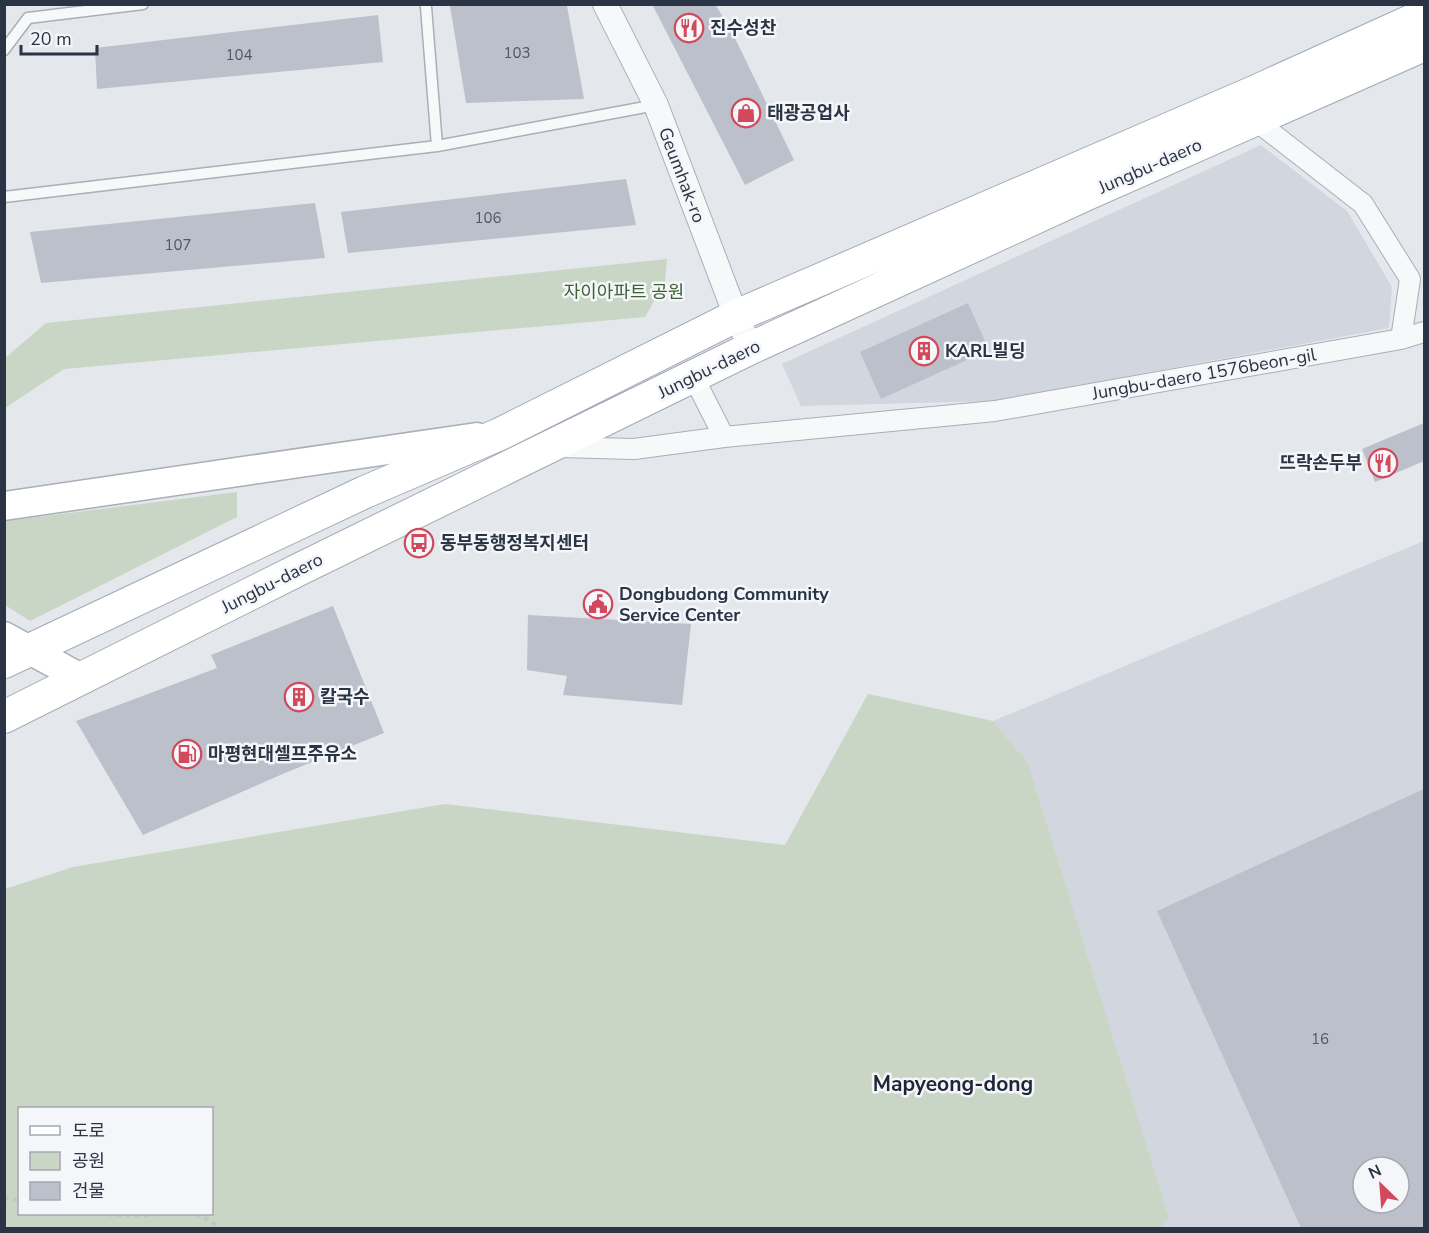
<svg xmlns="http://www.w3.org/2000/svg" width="1429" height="1233" font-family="'Nunito Sans','Noto Sans KR',sans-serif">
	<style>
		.built { fill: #d2d6de; fill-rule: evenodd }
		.green { fill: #c9d6c5; fill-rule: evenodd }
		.building { fill: #bbc0ca; fill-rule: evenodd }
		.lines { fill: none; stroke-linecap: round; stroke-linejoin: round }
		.service-casing { stroke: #a9aeb7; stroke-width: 13 }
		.minor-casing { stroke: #a9aeb7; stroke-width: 22 }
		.tertiary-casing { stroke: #a9aeb7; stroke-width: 26 }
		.secondary-casing { stroke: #a9aeb7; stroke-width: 31 }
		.primary-casing { stroke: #a3abb8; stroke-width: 34 }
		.path { stroke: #c2c5cb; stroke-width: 4; stroke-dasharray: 4.5 4.5; stroke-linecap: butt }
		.service { stroke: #f7f8fa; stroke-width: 10 }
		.minor { stroke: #f7f8fa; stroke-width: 20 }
		.tertiary { stroke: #f7f8fa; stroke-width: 24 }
		.secondary { stroke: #fff; stroke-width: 28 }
		.primary { stroke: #fff; stroke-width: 32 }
		.labels { text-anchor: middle; stroke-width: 5; stroke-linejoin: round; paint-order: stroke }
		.number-label { font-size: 15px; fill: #4f5766 }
		.poi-label { font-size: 18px; font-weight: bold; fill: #2b3445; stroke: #f4f6f9; text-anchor: start }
		.street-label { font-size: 18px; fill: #2b3445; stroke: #f4f6f9 }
		.park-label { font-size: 18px; fill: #3f6138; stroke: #f4f6f9 }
		.quarter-label { font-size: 21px; font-weight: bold; fill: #1d2536; stroke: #f4f6f9 }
	</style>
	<rect width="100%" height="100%" fill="#e4e7ec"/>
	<path class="built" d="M1261,145l86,66 45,76 -3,41 -395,73 -193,5 -19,-42z
		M1424,541v687h-264l9,-11 -141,-454 -35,-42zM1363,1167h36v36h-36z"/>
	<path class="green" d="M667,259l-2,23 -20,35 -581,52 -59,39v-50l41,-35z
		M237,492v25l-207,104 -25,-16v-84z
		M868,694l125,27 35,42 141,454 -9,11h-1155v-339l68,-22 372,-63 340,41zM20,1108h192v106h-192z"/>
	<path class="building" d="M652,4h63l18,30 61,126 -49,25z
		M450,6h117l17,93 -118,4z
		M378,15l5,47 -286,27 -2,-41z
		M626,179l10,46 -288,28 -7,-41z
		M315,203l10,55 -284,25 -11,-51z
		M968,303l21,47 -108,49 -21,-47z
		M1424,423v38l-49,21 -13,-33z
		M333,606l51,127 -99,40 -142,62 -67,-114 141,-53 -6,-13z
		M528,615l163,9 -9,81 -119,-10 4,-19 -40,-6z
		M1424,789v439h-123l-144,-317zM1363,1167h36v36h-36z"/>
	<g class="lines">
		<g class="service-casing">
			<path id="service" d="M426,7l11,139
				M4,50l24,-32 115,-14
				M4,197l433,-51 219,-41"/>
		</g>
		<g class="minor-casing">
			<path id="minor" d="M1401,339l23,-7
				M693,376l31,61
				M558,447l76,2 90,-12 271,-26 406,-72 9,-60 -47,-75 -108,-84"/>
		</g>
		<g class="tertiary-casing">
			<path id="tertiary" d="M605,4l51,101 80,211 15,32"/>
		</g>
		<g class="secondary-casing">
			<path id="secondary" d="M4,506l473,-69
				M4,636l77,42"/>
		</g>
		<g class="primary-casing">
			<path id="primary" d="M4,662l361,-170 135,-58 236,-118 518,-224 170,-77
				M4,717l300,-150 447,-219 336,-154 337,-149"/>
		</g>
		<path class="path" d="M4,1198l16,3
			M90,1214l53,2 16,-2
			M196,1214l8,3 16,11"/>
		<use href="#service" class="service"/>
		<use href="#minor" class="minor"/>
		<use href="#tertiary" class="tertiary"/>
		<use href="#secondary" class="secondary"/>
		<use href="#primary" class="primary"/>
	</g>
	<defs>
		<g id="restaurant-ring" transform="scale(1.5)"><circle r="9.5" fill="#f4f6f9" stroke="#d1495b" stroke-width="1.5"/><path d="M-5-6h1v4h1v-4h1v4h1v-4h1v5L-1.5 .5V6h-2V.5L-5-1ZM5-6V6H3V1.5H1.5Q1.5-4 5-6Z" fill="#d1495b"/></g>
		<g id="shop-ring" transform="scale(1.5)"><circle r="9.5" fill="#f4f6f9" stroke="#d1495b" stroke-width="1.5"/><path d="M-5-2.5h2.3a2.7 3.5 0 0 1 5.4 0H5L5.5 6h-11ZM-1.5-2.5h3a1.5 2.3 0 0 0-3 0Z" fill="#d1495b"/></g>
		<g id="building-ring" transform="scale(1.5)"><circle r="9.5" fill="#f4f6f9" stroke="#d1495b" stroke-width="1.5"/><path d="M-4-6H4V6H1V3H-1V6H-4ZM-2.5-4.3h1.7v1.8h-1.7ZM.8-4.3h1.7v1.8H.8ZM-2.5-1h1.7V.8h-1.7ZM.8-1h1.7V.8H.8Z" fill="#d1495b"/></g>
		<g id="bus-ring" transform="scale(1.5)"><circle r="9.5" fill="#f4f6f9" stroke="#d1495b" stroke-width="1.5"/><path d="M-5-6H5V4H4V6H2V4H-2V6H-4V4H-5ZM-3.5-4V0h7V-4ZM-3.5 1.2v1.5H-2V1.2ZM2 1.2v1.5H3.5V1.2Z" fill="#d1495b"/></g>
		<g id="civic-ring" transform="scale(1.5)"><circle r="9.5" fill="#f4f6f9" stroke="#d1495b" stroke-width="1.5"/><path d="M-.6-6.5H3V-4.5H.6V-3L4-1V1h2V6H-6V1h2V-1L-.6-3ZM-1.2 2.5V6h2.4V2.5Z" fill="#d1495b"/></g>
		<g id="fuel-ring" transform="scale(1.5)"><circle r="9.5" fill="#f4f6f9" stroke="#d1495b" stroke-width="1.5"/><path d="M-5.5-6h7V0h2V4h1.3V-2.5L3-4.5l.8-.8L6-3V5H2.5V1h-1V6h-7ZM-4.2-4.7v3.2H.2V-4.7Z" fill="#d1495b"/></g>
	</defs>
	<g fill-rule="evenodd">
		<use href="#restaurant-ring" x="689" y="28"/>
		<use href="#shop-ring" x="746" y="113"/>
		<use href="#building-ring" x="924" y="351"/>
		<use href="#restaurant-ring" x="1383" y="463"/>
		<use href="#bus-ring" x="419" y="543"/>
		<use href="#civic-ring" x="598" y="604"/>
		<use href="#building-ring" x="299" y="697"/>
		<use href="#fuel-ring" x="187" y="754"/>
	</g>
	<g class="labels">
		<g class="number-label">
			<text x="517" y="58">103</text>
			<text x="239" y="60">104</text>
			<text x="488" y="223">106</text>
			<text x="178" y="250">107</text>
			<text x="1320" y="1044">16</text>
		</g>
		<g class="poi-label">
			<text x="710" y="34">진수성찬</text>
			<text x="767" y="119">태광공업사</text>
			<text x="945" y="357">KARL빌딩</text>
			<text x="1362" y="469" text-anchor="end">뜨락손두부</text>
			<text x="440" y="549">동부동행정복지센터</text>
			<text x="619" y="600">Dongbudong Community<tspan x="619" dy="21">Service Center</tspan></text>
			<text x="320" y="703">칼국수</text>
			<text x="208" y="760">마평현대셀프주유소</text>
		</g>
		<g class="street-label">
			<text transform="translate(1150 166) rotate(-24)" y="6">Jungbu-daero</text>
			<text transform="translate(682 175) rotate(69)" y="6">Geumhak-ro</text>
			<text transform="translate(709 369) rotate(-26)" y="6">Jungbu-daero</text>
			<text transform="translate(1204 374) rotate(-10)" y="6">Jungbu-daero 1576beon-gil</text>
			<text transform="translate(272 583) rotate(-27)" y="6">Jungbu-daero</text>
		</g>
		<g class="park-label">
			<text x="624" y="298">자이아파트 공원</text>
		</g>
		<g class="quarter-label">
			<text x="953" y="1091">Mapyeong-dong</text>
		</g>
	</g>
	<rect width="1429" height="1233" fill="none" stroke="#2b3445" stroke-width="12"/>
	<rect x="18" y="1107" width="195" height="108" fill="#f4f6f9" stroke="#a4a8b1" stroke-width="1.5"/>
	<rect x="30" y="1126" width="30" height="9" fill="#ffffff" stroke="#a4a8b1" stroke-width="1.5"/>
	<text x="72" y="1137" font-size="18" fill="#2b3445">도로</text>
	<rect x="30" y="1152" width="30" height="18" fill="#c9d6c5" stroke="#a4a8b1" stroke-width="1.5"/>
	<text x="72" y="1167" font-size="18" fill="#2b3445">공원</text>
	<rect x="30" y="1182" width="30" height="18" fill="#bbc0ca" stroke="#a4a8b1" stroke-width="1.5"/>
	<text x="72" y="1197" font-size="18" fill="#2b3445">건물</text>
	<g transform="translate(1381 1185) rotate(335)"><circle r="28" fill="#f4f6f9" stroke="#a4a8b1" stroke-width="1.5"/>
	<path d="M0-4.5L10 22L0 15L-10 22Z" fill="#d1495b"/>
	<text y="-9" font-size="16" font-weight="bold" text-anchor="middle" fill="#2b3445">N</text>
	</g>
	<path d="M21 45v9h76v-9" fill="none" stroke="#2b3445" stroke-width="3"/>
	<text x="30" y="45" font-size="18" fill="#2b3445" stroke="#f4f6f9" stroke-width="4.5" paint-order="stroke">20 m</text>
</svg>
